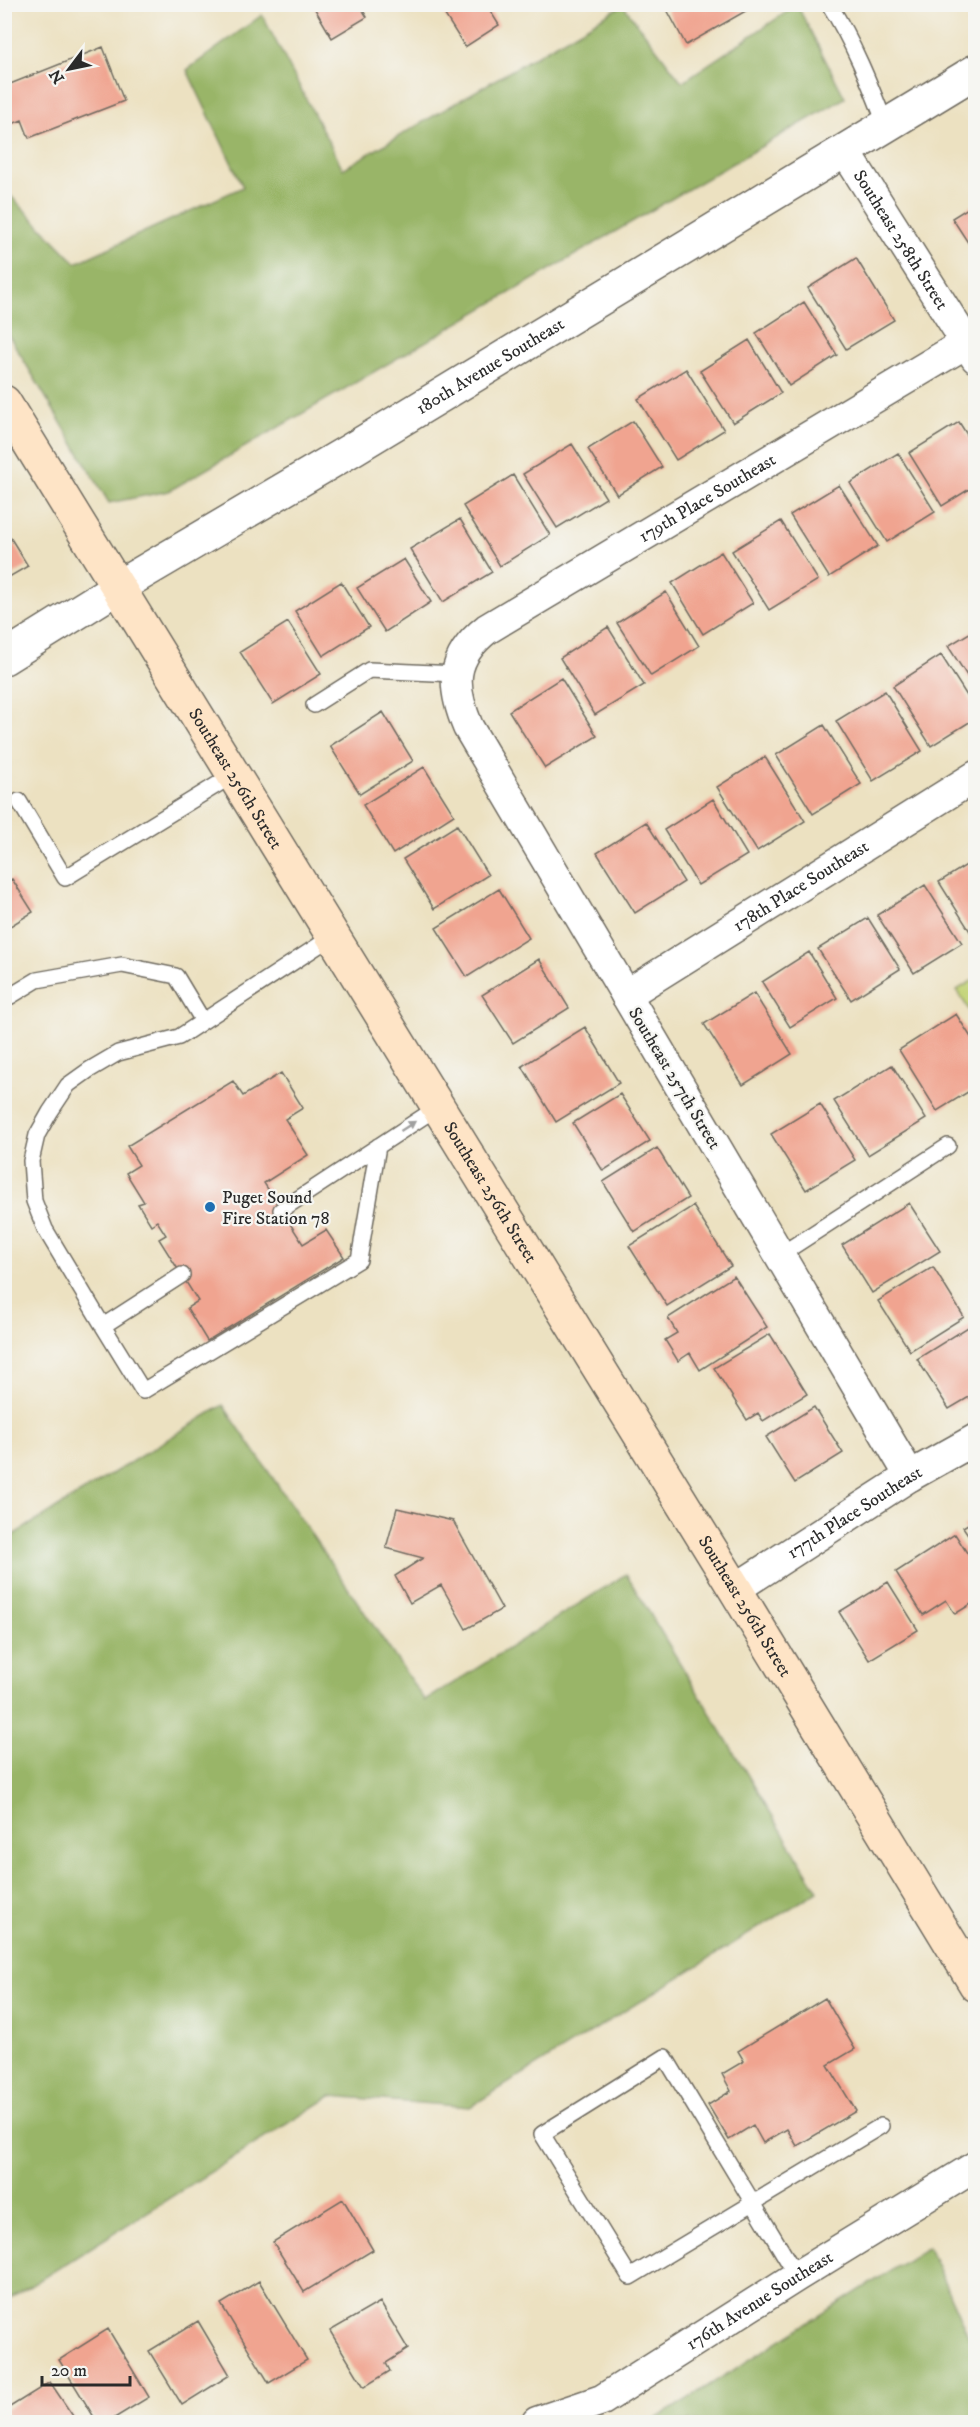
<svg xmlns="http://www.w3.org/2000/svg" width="980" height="2427" font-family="'IM FELL DW Pica',serif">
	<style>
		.green { fill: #c2d376; stroke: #767f50; stroke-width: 1.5 }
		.forest { fill: #99b567; stroke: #627049; stroke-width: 1.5 }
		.building { fill: #f0a490 }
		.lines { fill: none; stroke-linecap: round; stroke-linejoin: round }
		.service-casing { stroke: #6f6b60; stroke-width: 18 }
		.minor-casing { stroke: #6f6b60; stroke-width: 33 }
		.tertiary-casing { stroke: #6f6b60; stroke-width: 36 }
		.secondary-casing { stroke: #6f6b60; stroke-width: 36 }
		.service { stroke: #fff; stroke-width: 15 }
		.minor { stroke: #fff; stroke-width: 30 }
		.tertiary { stroke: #fff; stroke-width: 33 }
		.secondary { stroke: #fee4c6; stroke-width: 33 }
		.oneway { fill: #a0a0a0 }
		.poi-dot { fill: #1f6fb2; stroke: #f6f6f2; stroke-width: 2 }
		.labels { text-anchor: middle; stroke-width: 4.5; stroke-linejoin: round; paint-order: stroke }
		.street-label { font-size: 18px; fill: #2b2b2b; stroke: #f6f6f2 }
		.poi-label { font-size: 18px; fill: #2b2b2b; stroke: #f6f6f2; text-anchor: start }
	</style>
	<rect width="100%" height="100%" fill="#f6f6f2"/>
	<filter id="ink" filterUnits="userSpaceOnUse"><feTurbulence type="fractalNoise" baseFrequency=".0167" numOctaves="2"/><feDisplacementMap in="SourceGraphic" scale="12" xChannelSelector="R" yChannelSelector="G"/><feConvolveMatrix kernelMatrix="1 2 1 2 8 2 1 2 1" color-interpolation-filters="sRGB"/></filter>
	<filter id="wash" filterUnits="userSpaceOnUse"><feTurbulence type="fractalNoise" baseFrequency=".008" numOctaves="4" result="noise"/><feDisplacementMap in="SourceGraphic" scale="24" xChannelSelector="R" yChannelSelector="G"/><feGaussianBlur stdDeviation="1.35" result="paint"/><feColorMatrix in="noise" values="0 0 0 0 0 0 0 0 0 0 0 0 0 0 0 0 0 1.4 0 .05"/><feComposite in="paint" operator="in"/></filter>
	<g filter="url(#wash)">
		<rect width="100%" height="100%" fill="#ece1c1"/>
		<path class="green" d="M975,979v41l-18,-30z"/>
		<path class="forest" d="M623,5l59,77 115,-77 48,93 -676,393 -60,12 -104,-174v-139l71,73 167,-76 -56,-117 75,-55 81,154z
			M223,1405l202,296 201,-127 192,317 -348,216 -139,-11 -326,206v-762z
			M928,2247l47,104v71h-324z"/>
		<g id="blocks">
			<path class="building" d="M312,4h47l8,13 -35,21z
				M438,4h48l13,21 -34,22z
				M664,4h94l-72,41z
				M103,47l21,54 -95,37 -7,-18 -17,7v-41z
				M976,203v52l-24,-37z
				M856,258l38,62 -48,29 -38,-61z
				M804,302l33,53 -48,31 -33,-53z
				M749,340l32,53 -48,30 -33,-52z
				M686,369l38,61 -48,30 -38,-61z
				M633,421l29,46 -45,28 -29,-46z
				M959,422l17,27v36l-34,21 -33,-53z
				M572,444l34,54 -49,30 -34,-54z
				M898,453l37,59 -48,30 -37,-59z
				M513,475l37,60 -50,31 -37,-60z
				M839,485l39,61 -49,31 -39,-62z
				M460,519l32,53 -49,30 -33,-53z
				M781,521l37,59 -49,30 -37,-59z
				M10,537l18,29 -24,14v-40z
				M721,552l32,51 -50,31 -31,-51z
				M404,559l27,43 -46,30 -28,-44z
				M341,582l28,45 -46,29 -28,-45z
				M666,592l33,54 -48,30 -34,-53z
				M288,622l33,52 -48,30 -33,-52z
				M608,627l36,58 -49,30 -35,-57z
				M976,629v61l-28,-44z
				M941,655l35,55v8l-45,28 -38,-60z
				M561,678l36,58 -52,32 -36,-57z
				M885,691l37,60 -49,30 -37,-60z
				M383,712l30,49 -53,33 -30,-48z
				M824,725l37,59 -48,30 -37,-59z
				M765,757l40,64 -48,30 -40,-64z
				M424,767l30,48 -61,39 -30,-49z
				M713,799l34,56 -49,30 -34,-55z
				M646,822l38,60 -49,31 -38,-60z
				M457,825l31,50 -54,34 -31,-50z
				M976,859v82l-37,-59z
				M12,879l21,33 -29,18v-47z
				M925,885l37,58 -48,30 -37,-58z
				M499,889l30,49 -62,39 -31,-49z
				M868,918l32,51 -49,31 -33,-51z
				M809,952l28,46 -47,29 -28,-45z
				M539,959l30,49 -56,35 -31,-48z
				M754,993l38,61 -49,31 -39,-61z
				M956,1014l20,31v42l-39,24 -38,-61z
				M585,1027l34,56 -63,39 -34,-56z
				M892,1065l34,54 -58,36 -34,-54z
				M281,1073l22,35 -18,11 23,36 -44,28 39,61 23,-14 18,27 -137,84 -20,-33 11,-7 -39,-62 7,-4 -9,-14 -6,4 -13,-21 6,-2 -18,-29 13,-8 -12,-19 106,-65 10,15z
				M620,1094l30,47 -47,30 -30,-48z
				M820,1104l35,56 -49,30 -35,-56z
				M657,1148l31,50 -54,34 -31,-50z
				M909,1203l31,48 -68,42 -30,-48z
				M693,1206l38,60 -64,40 -38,-60z
				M933,1267l31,50 -54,34 -32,-50z
				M734,1276l33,51 -67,43 -10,-17 -12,8 -13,-21 12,-7 -9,-15z
				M976,1322v71l-27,16 -32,-50z
				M770,1334l37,60 -44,27 -5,-8 -11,7 -33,-52z
				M814,1407l29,46 -48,30 -29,-46z
				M397,1508l56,13 49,88 -36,20 -25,-44 -31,18 -15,-27 28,-18 -37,-10z
				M976,1519v27l-13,-19z
				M955,1534l21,33v34l-21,13 -9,-14 -23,15 -27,-43z
				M888,1582l30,48 -49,30 -30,-48z
				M825,1998l30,51 -27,16 28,46 -59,35 -10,-17 -24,14 -10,-18 -24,15 -21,-35 23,-14 -9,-17 22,-13 -6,-10z
				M343,2199l30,51 -69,42 -31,-50z
				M259,2281l48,79 -38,23 -48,-79z
				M380,2302l28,47 -22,14 4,8 -26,16 -34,-56z
				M198,2321l32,54 -48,30 -33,-54z
				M108,2329l41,68 -41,25h-11l-38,-62z
				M50,2382l27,40h-64l-8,-12z"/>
		</g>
	</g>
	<g filter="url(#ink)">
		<use href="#blocks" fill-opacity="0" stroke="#6f6b60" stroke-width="1.5"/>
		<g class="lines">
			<g class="service-casing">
				<path id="service" d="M829,4c24,38 41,80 57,122
					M314,705l55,-35 87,4
					M19,801l46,77 168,-103
					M4,1000l33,-20 85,-15 54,11 27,45
					M281,1210l157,-103
					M780,1255l168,-109
					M182,1275l-79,51 -58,-97 -11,-28 -3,-40 6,-26 13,-23 18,-27 21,-15 29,-17 61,-16 154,-101
					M103,1326l40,65 216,-131 19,-114
					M797,2276c-44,-73 -88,-146 -132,-219l-123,77 88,143 251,-151"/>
			</g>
			<g class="minor-casing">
				<g id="minor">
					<path id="s1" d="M845,151l131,207"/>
					<path id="s2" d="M626,995l350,-219"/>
					<path id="s3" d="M910,1476l-442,-749c-17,-41 -18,-69 19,-98l489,-292"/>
					<path id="s4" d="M735,1589l175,-113 66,-37"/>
					<path id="s5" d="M537,2422l65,-22 195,-124 179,-110"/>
				</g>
			</g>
			<g class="tertiary-casing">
				<g id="tertiary">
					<path id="s6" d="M4,658l114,-71 233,-137 625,-379"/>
				</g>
			</g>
			<g class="secondary-casing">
				<g id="secondary">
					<path id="s7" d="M4,402l731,1187 241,396"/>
				</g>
			</g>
			<use href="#service" class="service"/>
			<use href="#minor" class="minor"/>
			<use href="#tertiary" class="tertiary"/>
			<use href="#secondary" class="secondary"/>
		</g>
		<defs><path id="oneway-solid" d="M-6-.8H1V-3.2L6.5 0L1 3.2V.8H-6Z" transform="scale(1.5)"/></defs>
		<use class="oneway" href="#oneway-solid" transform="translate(408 1126) rotate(-33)"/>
	</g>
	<circle class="poi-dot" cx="210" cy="1207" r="6"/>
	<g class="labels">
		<g class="street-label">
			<text dy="6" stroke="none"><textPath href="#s1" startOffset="105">Southeast 258th Street</textPath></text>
			<text dy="6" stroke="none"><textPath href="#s6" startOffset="567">180th Avenue Southeast</textPath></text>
			<text dy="6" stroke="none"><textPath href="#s3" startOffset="1236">179th Place Southeast</textPath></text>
			<text dy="6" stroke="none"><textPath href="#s7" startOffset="442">Southeast 256th Street</textPath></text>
			<text dy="6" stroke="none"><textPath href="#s2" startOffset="206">178th Place Southeast</textPath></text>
			<text transform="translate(675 1078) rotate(59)" y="6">Southeast 257th Street</text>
			<text dy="6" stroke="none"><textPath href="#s7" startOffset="928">Southeast 256th Street</textPath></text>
			<text dy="6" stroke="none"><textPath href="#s4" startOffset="142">177th Place Southeast</textPath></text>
			<text dy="6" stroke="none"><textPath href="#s7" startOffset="1414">Southeast 256th Street</textPath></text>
			<text dy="6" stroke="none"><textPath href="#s5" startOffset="255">176th Avenue Southeast</textPath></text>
		</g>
		<g class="poi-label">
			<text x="222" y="1203">Puget Sound<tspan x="222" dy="21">Fire Station 78</tspan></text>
		</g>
	</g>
	<rect width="980" height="2427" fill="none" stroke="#f6f6f2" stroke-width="24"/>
	<g transform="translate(69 69) rotate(238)" stroke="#f6f6f2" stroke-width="4.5" paint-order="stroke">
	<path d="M0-4.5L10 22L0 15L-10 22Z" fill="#2b2b2b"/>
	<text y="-9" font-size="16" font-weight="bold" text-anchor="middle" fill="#2b2b2b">N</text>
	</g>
	<path d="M42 2376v9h88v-9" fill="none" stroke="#2b2b2b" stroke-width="3"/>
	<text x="51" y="2376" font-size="18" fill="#2b2b2b" stroke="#f6f6f2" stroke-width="4.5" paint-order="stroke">20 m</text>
</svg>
